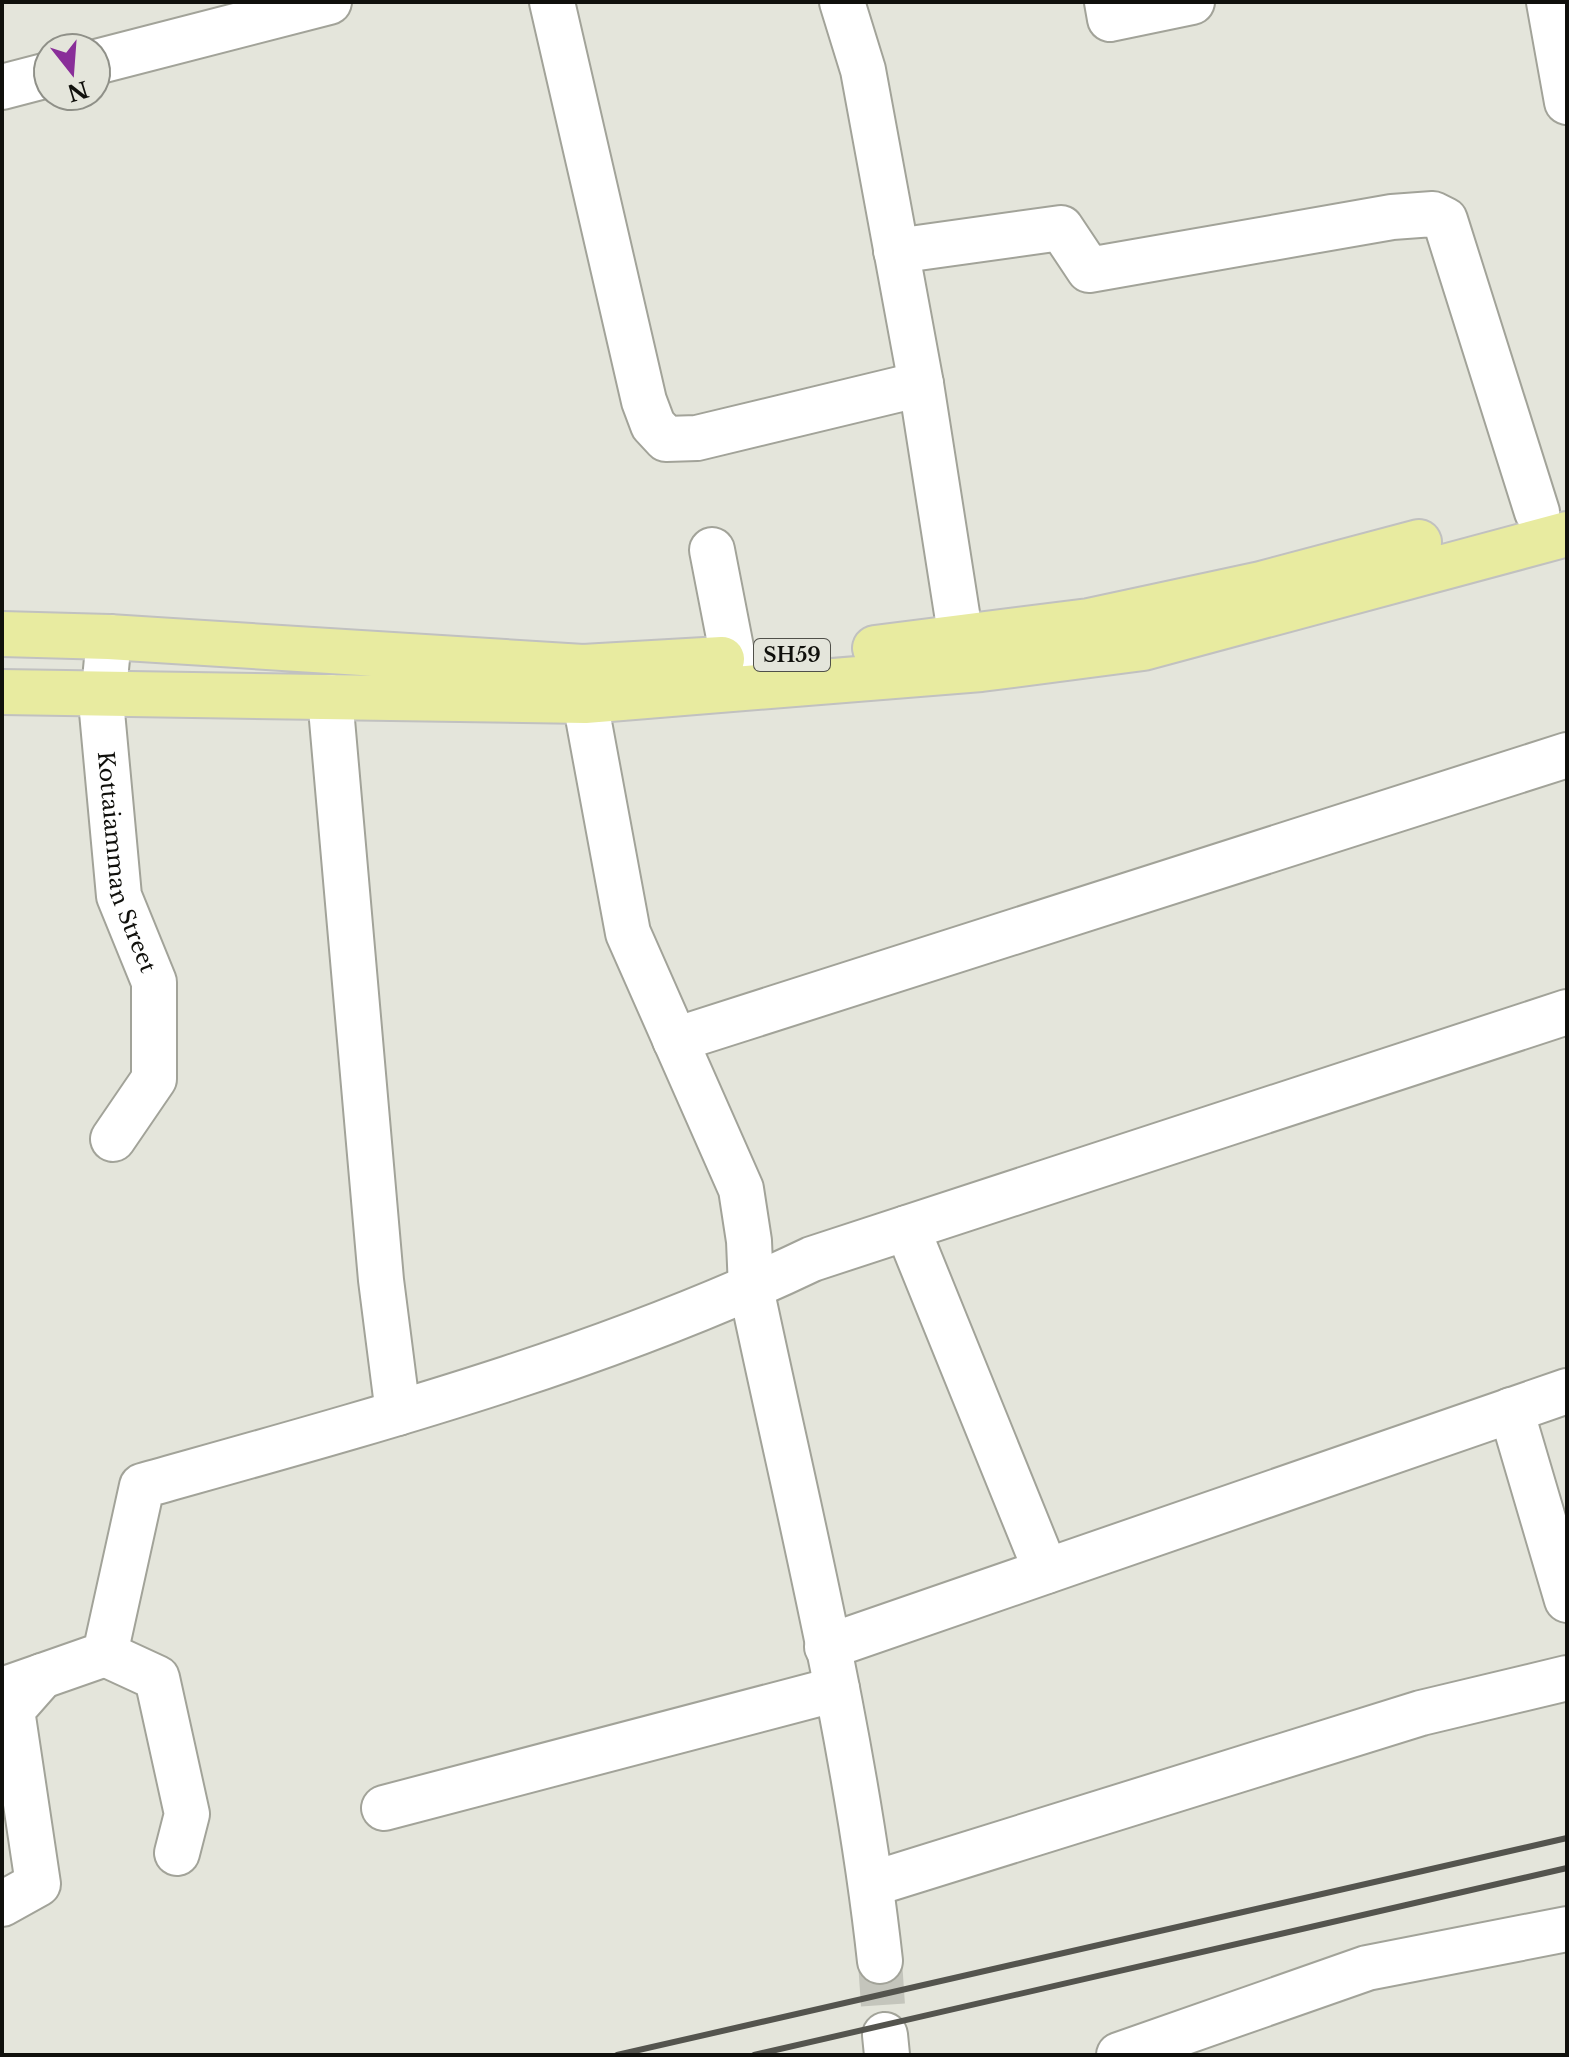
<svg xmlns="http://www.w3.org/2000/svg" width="1569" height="2057" font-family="'Libre Baskerville',serif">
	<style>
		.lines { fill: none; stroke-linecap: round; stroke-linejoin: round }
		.minor-tunnel { stroke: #c4c5bc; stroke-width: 44; stroke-dasharray: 44 22; stroke-linecap: butt }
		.minor-casing { stroke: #a2a399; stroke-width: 48 }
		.major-casing { stroke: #c1c1c0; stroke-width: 48 }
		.minor { stroke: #fff; stroke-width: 44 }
		.major { stroke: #e8eba0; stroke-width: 44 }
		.rail { stroke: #54544e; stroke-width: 6 }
		.labels { text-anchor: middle; stroke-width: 6; stroke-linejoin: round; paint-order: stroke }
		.shield { fill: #e4e5db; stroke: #50504a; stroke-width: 2 }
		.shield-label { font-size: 20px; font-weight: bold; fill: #10100c }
		.street-label { font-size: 22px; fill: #10100c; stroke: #e4e5db }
	</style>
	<rect width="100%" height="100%" fill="#e4e5db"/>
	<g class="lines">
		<path class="minor-tunnel" d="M880,1961l5,74"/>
		<g class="minor-casing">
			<g id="minor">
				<path d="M552,2l92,399 9,24 13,14 31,-1 224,-54"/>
				<path d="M842,2l21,68 58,314 40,255"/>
				<path d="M1107,2l3,17 82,-17"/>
				<path d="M1549,2l18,100"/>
				<path d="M96,62l233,-60"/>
				<path d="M2,87l46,-12"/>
				<path d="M896,251l165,-23 28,42 303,-53 41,-3 12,6 92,292"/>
				<path d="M712,550l21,108"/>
				<path id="s1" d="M109,637l-7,75 17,184 35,86v97l-41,60"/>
				<path d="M583,667l2,34 43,232 113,256 8,52 2,47c47,223 104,446 129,673"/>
				<path d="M330,697l51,583 17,133"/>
				<path d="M675,1040l892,-285"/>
				<path d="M907,1228l139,343"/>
				<path d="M1511,1410l56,190"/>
				<path d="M827,1647l740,-256"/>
				<path d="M105,1654l52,24 30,136 -10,39"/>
				<path d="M2,1690l103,-36 37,-168c227,-64 457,-125 670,-227l755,-247"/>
				<path d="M384,1808l453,-119"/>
				<path d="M872,1884l549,-171 146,-35"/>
				<path d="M2,1904l36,-20 -26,-174 30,-34"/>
				<path d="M885,2035l2,20"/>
				<path d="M1119,2055l248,-87 200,-39"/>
			</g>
		</g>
		<g class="major-casing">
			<path id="major" d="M2,634l107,3 474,30 139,-8
				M875,648l214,-27 172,-37 158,-42
				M2,692l583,9 396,-32 162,-21 424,-114"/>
		</g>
		<use href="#minor" class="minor"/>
		<use href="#major" class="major"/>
		<path class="rail" d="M617,2055l950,-217
			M754,2055l813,-187"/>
	</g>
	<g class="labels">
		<rect class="shield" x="754" y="639" width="76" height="32" rx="6"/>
		<g class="shield-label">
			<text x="792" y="662">SH59</text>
		</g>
		<g class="street-label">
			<text dy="8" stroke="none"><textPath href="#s1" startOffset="228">Kottaiamman Street</textPath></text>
		</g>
	</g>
	<rect width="1569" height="2057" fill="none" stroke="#10100c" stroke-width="8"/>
	<g transform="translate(72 72) rotate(163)"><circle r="38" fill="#e4e5db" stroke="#8f9088" stroke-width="2"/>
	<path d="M0-6L14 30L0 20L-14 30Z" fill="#892e99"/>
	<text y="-12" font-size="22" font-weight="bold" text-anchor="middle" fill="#10100c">N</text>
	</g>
</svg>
